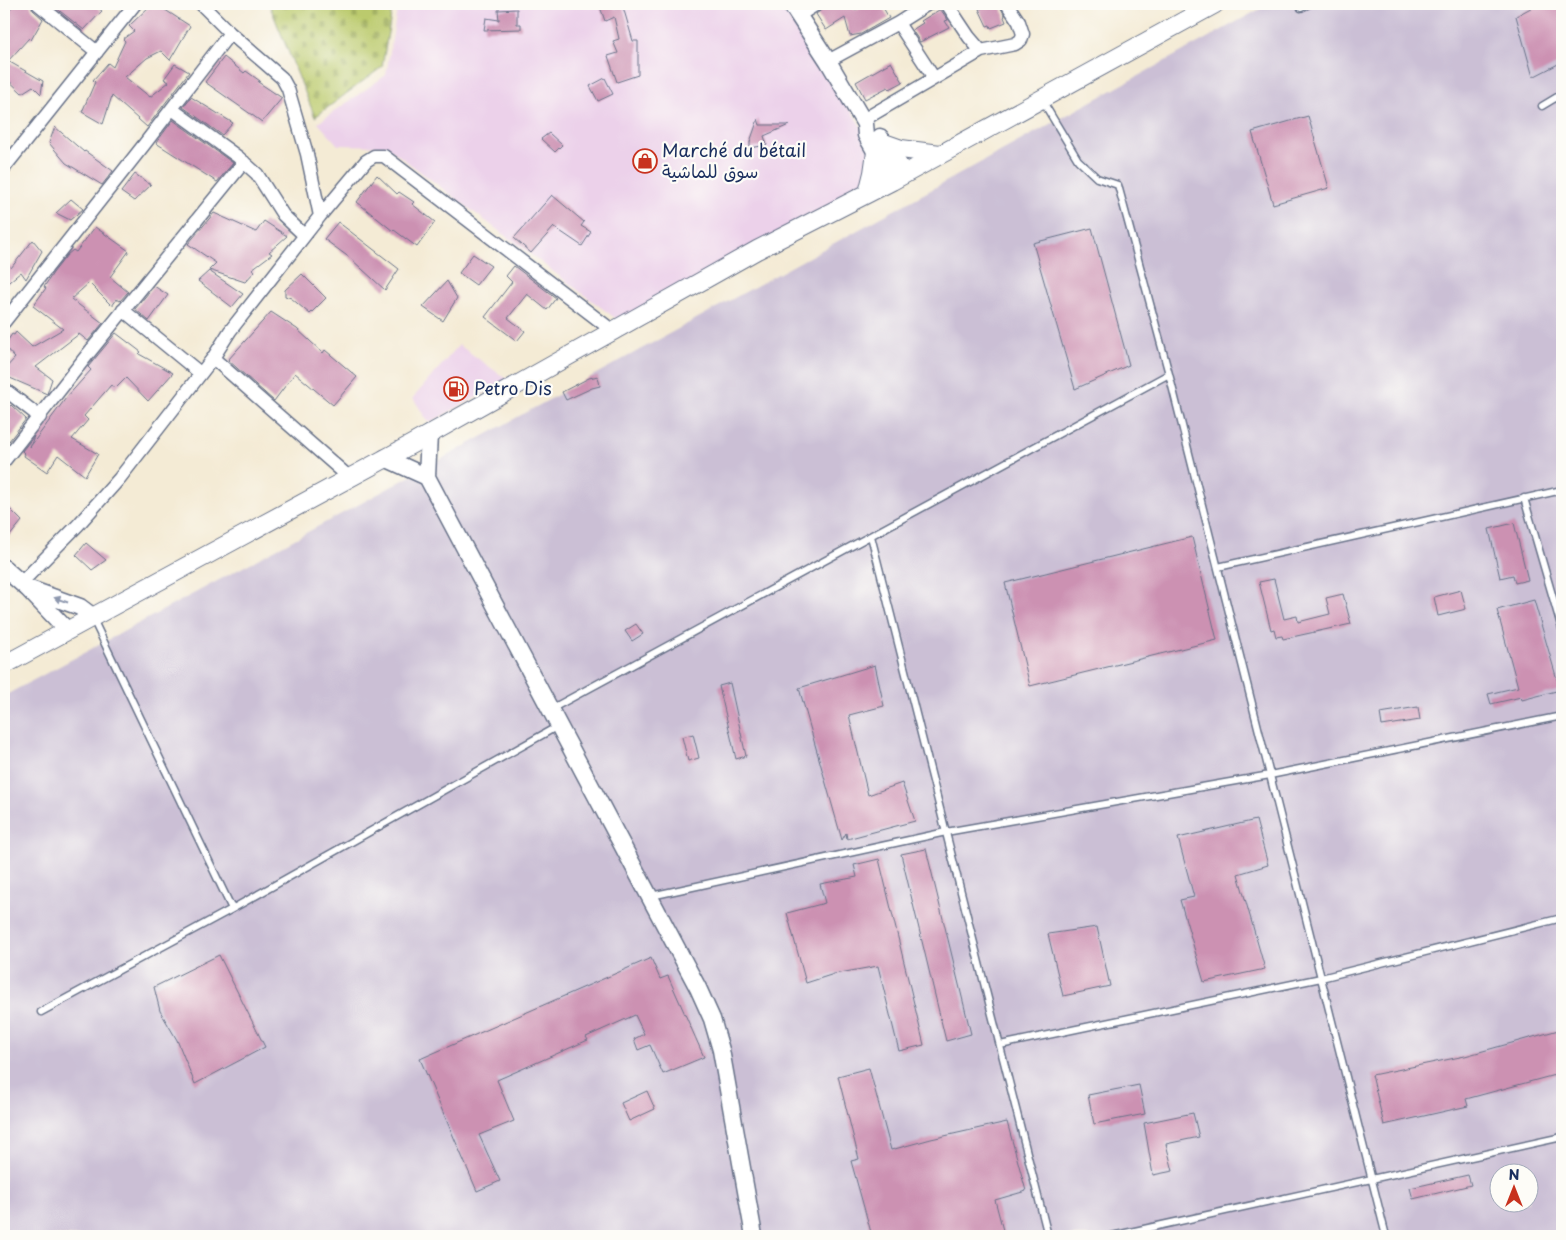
<svg xmlns="http://www.w3.org/2000/svg" width="1566" height="1240" font-family="'Playpen Sans','Playpen Sans Arabic',sans-serif">
	<style>
		.built { fill: #ecd1ea }
		.industrial { fill: #cbbfd5; fill-rule: evenodd }
		.cemetery { fill: url(#cemetery-stones); stroke: #6b7c66 }
		.building { fill: #cc91b2 }
		.lines { fill: none; stroke-linecap: round; stroke-linejoin: round }
		.service-casing { stroke: #677188; stroke-width: 9 }
		.minor-casing { stroke: #677188; stroke-width: 15 }
		.tertiary-casing { stroke: #677188; stroke-width: 19 }
		.secondary-casing { stroke: #677188; stroke-width: 20 }
		.service { stroke: #fff; stroke-width: 6 }
		.minor { stroke: #fff; stroke-width: 12 }
		.tertiary { stroke: #fff; stroke-width: 16 }
		.secondary { stroke: #fff; stroke-width: 18 }
		.oneway { fill: #8d97ae }
		.labels { text-anchor: middle; stroke-width: 4.5; stroke-linejoin: round; paint-order: stroke }
		.poi-label { font-size: 18px; fill: #1b2f5e; stroke: #fdfcf7; text-anchor: start }
	</style>
	<defs>
		<pattern id="cemetery-stones" width="16" height="16" patternUnits="userSpaceOnUse" patternTransform="scale(1.25)"><rect width="16" height="16" fill="#bbca6d"/><path d="M2 7V4a2 2 0 0 1 4 0v3zM10 15v-3a2 2 0 0 1 4 0v3z" fill="#a0ae61"/></pattern>
	</defs>
	<rect width="100%" height="100%" fill="#fdfcf7"/>
	<filter id="ink" filterUnits="userSpaceOnUse"><feTurbulence type="fractalNoise" baseFrequency=".02" numOctaves="2"/><feDisplacementMap in="SourceGraphic" scale="10" xChannelSelector="R" yChannelSelector="G"/><feConvolveMatrix kernelMatrix="1 2 1 2 8 2 1 2 1" color-interpolation-filters="sRGB"/></filter>
	<filter id="wash" filterUnits="userSpaceOnUse"><feTurbulence type="fractalNoise" baseFrequency=".0096" numOctaves="4" result="noise"/><feDisplacementMap in="SourceGraphic" scale="20" xChannelSelector="R" yChannelSelector="G"/><feGaussianBlur stdDeviation="1.12" result="paint"/><feColorMatrix in="noise" values="0 0 0 0 0 0 0 0 0 0 0 0 0 0 0 0 0 1.4 0 .05"/><feComposite in="paint" operator="in"/></filter>
	<g filter="url(#wash)">
		<rect width="100%" height="100%" fill="#f4ebd5"/>
		<path class="built" d="M398,4h386l108,172 -273,145 -233,-175 -48,-1 -20,-22 68,-48z
			M459,345l49,35 -79,43 -16,-25z"/>
		<path class="industrial" d="M1269,4h293v1232h-1558v-540l352,-190zM1498,1172h30v30h-30z"/>
		<path class="cemetery" d="M269,4h124l-11,63 -67,50z"/>
		<g id="blocks">
			<path class="building" d="M14,4h16l3,6 10,9 -12,21 -2,-2 -21,23 35,20 -2,13 -8,-8 -11,7 -18,-17v-59z
				M51,4h42l9,7 -18,19z
				M152,4h4l34,22 -20,34 -9,-9 -14,7 -22,19 25,20 19,-15 -5,-3 11,-15 14,8 -42,55 -35,-31 -9,28 -21,-12 13,-30 -2,-2 15,-17 5,4 12,-26 -2,-2 11,-8 -5,-5z
				M599,4h15l1,5 8,-2 10,34h5v34l-21,7 -9,-26 10,-3 -5,-12 6,-2 -5,-22 -9,4z
				M825,4h26l4,6 11,-6h15l8,14 -28,16 -11,2 -5,-18 -19,12 -10,-16 8,-6z
				M991,4h8l6,12 -1,1 2,5 -15,6 -1,-3 -3,1 -8,-17z
				M1538,4h24v58l-29,15 -17,-61z
				M517,9v15h4v5l-37,1 2,-12 13,2 -1,-10z
				M939,10h2l7,10 -3,1 4,6 -29,15 -8,-12 11,-7 -2,-2z
				M224,57l20,16 2,-2 14,10 -2,1 24,16 -20,24 -57,-40z
				M891,62l12,20 -13,7 -2,-2 -23,12 -9,-17z
				M605,78l8,16 -15,7 -8,-15z
				M191,97l42,26 -11,12 -39,-28z
				M1308,116l21,72 -56,16 -21,-72z
				M758,119l2,6h29l-25,11 3,9 -17,3v-6z
				M173,120l60,43 -16,19 -61,-39z
				M55,127l29,25 1,-1 28,20 -11,14 -36,-22 -17,-20z
				M549,133l13,12 -7,7 -14,-13z
				M135,174l16,11 -17,16 -13,-9z
				M377,175l20,19 2,-2 15,10 -2,2 23,18 -18,25 -23,-17 -1,1 -36,-29z
				M552,195l32,27 -3,4 10,6 -9,14 -28,-19 -23,26 -17,-15z
				M71,199l12,10 -13,11 -14,-7z
				M214,213l42,19 8,-11 23,15 -18,16 3,2 -20,15 3,2 -10,11 -36,-12 7,-7 -28,-19z
				M338,222l61,47 -14,21 -35,-32 -26,-19z
				M95,227l34,24 -19,26 18,15 -8,9 -3,-2 -5,7 -23,-23 -18,16 32,24 -15,18 -9,-7 -43,33 16,12 -5,15 -37,-16 -6,-5v-3l11,-12 -11,-12 8,-12 2,1 2,-3 16,15 31,-18 -30,-23 13,-18 -2,-1 9,-14 14,-18 6,-5 3,2z
				M1092,228l37,137 -54,24 -42,-146z
				M33,240l9,11 -16,28 -5,-7 -17,14v-25l7,7z
				M473,254l18,12 -15,19 -17,-12z
				M514,266l42,32 -9,12 -20,-16 -19,24 17,13 -8,10 -32,-24 27,-35 -6,-6z
				M209,271l34,23 -11,13 -34,-26z
				M302,274l24,24 -16,16 -19,-16 -6,-2v-6z
				M447,281l10,17 -14,23 -20,-14z
				M154,286l14,9 -19,26 -14,-12z
				M271,312l26,17 26,24 2,-3 32,27 -24,28 -38,-32 -21,28 -46,-41z
				M116,333l25,19 -2,2 34,19 -25,28 -22,-23 -10,10 -5,-3 -27,31 4,4 -16,19 26,15 -13,22 -27,-21 -11,17 -23,-16 1,-2 -3,-3 12,-15 -4,11 36,-49 25,-28 -3,-3z
				M598,376l2,10 -8,2 -26,12 -4,-8 27,-14z
				M4,403l5,4 2,-2 15,14 -17,22 -5,-4z
				M4,503l18,18 -18,22z
				M1514,523l14,57 -13,3 -2,-8 -13,3 -11,-49z
				M1192,537l25,103 -187,46 -25,-103z
				M86,543l20,17 -14,10 -16,-15z
				M1274,579l10,40 13,-3 1,6 32,-8 -4,-16 17,-4 8,30 -68,15 -1,-3 -6,1 -2,-8 -3,1 -12,-48z
				M1461,590l5,19 -28,7 -4,-19z
				M1534,600l26,90 -38,10 -1,-3 -30,7 -3,-10 30,-7 -21,-77z
				M636,624l7,10 -11,7 -7,-10z
				M875,665l9,41 -35,9 19,80 34,-12 13,38 -68,18 -1,-6 -4,7 -43,-152z
				M730,683l16,73 -10,3 -17,-73z
				M1418,707l2,13 -38,6 -2,-13z
				M693,734l6,24 -11,3 -6,-24z
				M1256,820l12,45 -30,9 27,95 -61,13 -24,-82 14,-3 -16,-59z
				M926,849l45,185 -25,7 -45,-187z
				M879,859l45,186 -25,6 -21,-85 -44,8 -28,9 -19,-70 38,-10 -5,-19 37,-7 -3,-12z
				M1097,927l13,59 -47,10 -15,-62z
				M219,955l46,92 -70,37 -18,-44 -17,-29 -6,-24z
				M651,958l9,21 8,-3 36,81 -41,17 -13,-29 -12,5 -4,-11 10,-5 -9,-19 -49,22 2,3 -91,40 17,41 -35,14 21,46 -23,10 -57,-132z
				M1562,1029v44l-96,26 2,7 -84,19 -12,-50 93,-19z
				M869,1068l22,82 40,-11 76,-17 19,69 -31,9 9,34 -11,2h-34l-1,-4 -16,4h-70l-21,-75 8,-2 -21,-83z
				M1139,1085l6,29 -51,10 -6,-29z
				M647,1091l8,18 -26,12 -8,-18z
				M1193,1113l6,24 -33,7 7,27 -20,4 -9,-52z
				M1468,1175l3,10 -58,14 -3,-11z"/>
		</g>
	</g>
	<g filter="url(#ink)">
		<use href="#blocks" fill-opacity="0" stroke="#677188" stroke-width="1"/>
		<g class="lines">
			<g class="service-casing">
				<path id="service" d="M1301,8l8,-4
					M1042,100l36,60 19,18 21,7 51,189 217,862
					M1542,106l20,-12
					M1524,498l38,131
					M871,536l177,700
					M1218,567l344,-77
					M92,617l140,292
					M551,709l618,-335
					M651,896l295,-64 324,-57 292,-59
					M41,1012l191,-103 326,-183
					M1000,1045l321,-67 241,-60
					M1112,1236l450,-99"/>
			</g>
			<g class="minor-casing">
				<path id="minor" d="M38,4l59,48
					M201,4l29,29 52,45 6,11 19,65 13,62 46,-55 8,-5h10l229,175
					M947,4l22,33 12,14
					M4,5l1,-1
					M798,16l19,-12
					M898,23l36,55
					M828,61l70,-38 30,-19
					M172,109l66,48 19,17 26,41 21,20
					M863,120l118,-69 34,-7 6,-4 2,-6 -4,-12 -12,-18
					M4,168l131,-164
					M123,310l77,63
					M4,322l139,-176 87,-113
					M213,358l137,120
					M4,389l36,28
					M4,461l84,-107 156,-192
					M21,583l57,-58 41,-46 94,-121 17,-27 90,-115"/>
			</g>
			<g class="tertiary-casing">
				<path id="tertiary" d="M791,4l37,57 37,63 1,11 26,46
					M880,137l25,36
					M429,434l-2,43 271,511 14,31 9,31 33,186
					M385,458l42,19
					M4,568l24,21 39,41
					M30,589l50,18 12,9"/>
			</g>
			<g class="secondary-casing">
				<path id="secondary" d="M884,143l17,6 39,5
					M868,193l5,-20 3,-21
					M4,665l408,-221 345,-194 135,-69 323,-177"/>
			</g>
			<use href="#service" class="service"/>
			<use href="#minor" class="minor"/>
			<use href="#tertiary" class="tertiary"/>
			<use href="#secondary" class="secondary"/>
		</g>
		<defs><path id="oneway-solid" d="M-6-.8H1V-3.2L6.5 0L1 3.2V.8H-6Z" transform="scale(1.25)"/></defs>
		<use class="oneway" href="#oneway-solid" transform="translate(61 600) rotate(-161)"/>
	</g>
	<defs>
		<g id="shop-ring" transform="scale(1.25)"><circle r="9.5" fill="#fdfcf7" stroke="#c8321e" stroke-width="1.5"/><path d="M-5-2.5h2.3a2.7 3.5 0 0 1 5.4 0H5L5.5 6h-11ZM-1.5-2.5h3a1.5 2.3 0 0 0-3 0Z" fill="#c8321e"/></g>
		<g id="fuel-ring" transform="scale(1.25)"><circle r="9.5" fill="#fdfcf7" stroke="#c8321e" stroke-width="1.5"/><path d="M-5.5-6h7V0h2V4h1.3V-2.5L3-4.5l.8-.8L6-3V5H2.5V1h-1V6h-7ZM-4.2-4.7v3.2H.2V-4.7Z" fill="#c8321e"/></g>
	</defs>
	<g fill-rule="evenodd">
		<use href="#shop-ring" x="645" y="161"/>
		<use href="#fuel-ring" x="456" y="389"/>
	</g>
	<g class="labels">
		<g class="poi-label">
			<text x="662" y="157">Marché du bétail<tspan x="662" dy="21">سوق للماشية</tspan></text>
			<text x="474" y="395">Petro Dis</text>
		</g>
	</g>
	<rect width="1566" height="1240" fill="none" stroke="#fdfcf7" stroke-width="20"/>
	<g transform="translate(1514 1188)"><circle r="24" fill="#fdfcf7" stroke="#a3aaba"/>
	<path d="M0-4L9 19L0 12L-9 19Z" fill="#c8321e"/>
	<text y="-8" font-size="14" font-weight="bold" text-anchor="middle" fill="#1b2f5e">N</text>
	</g>
</svg>
